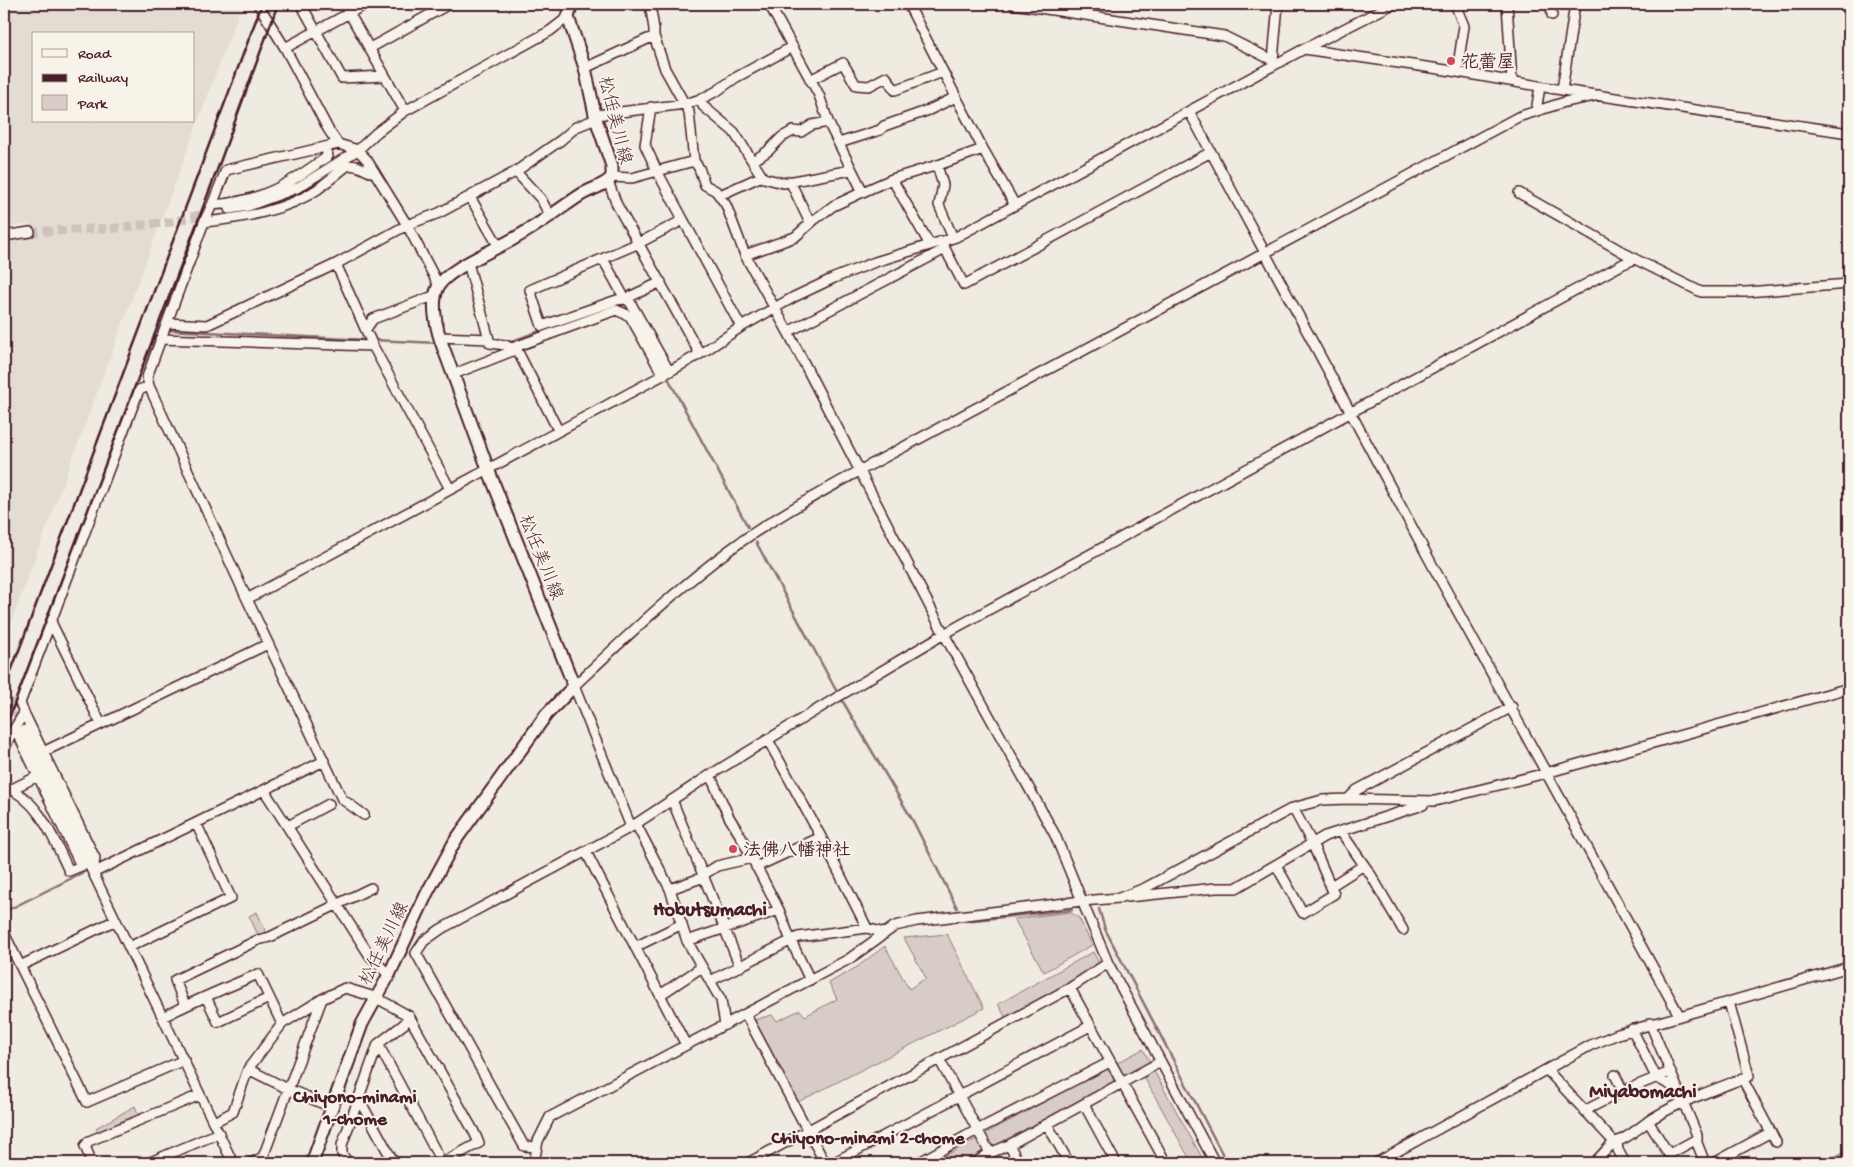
<svg xmlns="http://www.w3.org/2000/svg" width="1853" height="1167" font-family="'Gochi Hand','Klee One',sans-serif">
	<style>
		.built { fill: #e3dcd2; fill-rule: evenodd }
		.green { fill: #d8cdc6; stroke: #917678 }
		.lines { fill: none; stroke-linecap: round; stroke-linejoin: round }
		.stream { stroke: #8b6f72; stroke-width: 2.5 }
		.minor-tunnel { stroke: #cfc2bc; stroke-width: 9; stroke-dasharray: 9 4.5; stroke-linecap: butt }
		.minor-casing { stroke: #4a1f2b; stroke-width: 12 }
		.major-casing { stroke: #4a1f2b; stroke-width: 15 }
		.minor { stroke: #f7f3e8; stroke-width: 9 }
		.major { stroke: #f7f3e8; stroke-width: 11 }
		.rail { stroke: #4a1f2b; stroke-width: 2.5 }
		.poi-dot { fill: #d1495b; stroke: #f7f3e8; stroke-width: 2 }
		.labels { text-anchor: middle; stroke-width: 4; stroke-linejoin: round; paint-order: stroke }
		.poi-label { font-size: 18px; font-weight: bold; fill: #4a1f2b; stroke: #f7f3e8; text-anchor: start }
		.street-label { font-size: 18px; fill: #4a1f2b; stroke: #f7f3e8 }
		.neighbourhood-label { font-size: 19px; font-weight: bold; fill: #4a1f2b; stroke: #f7f3e8 }
		.quarter-label { font-size: 20px; font-weight: bold; fill: #4a1f2b; stroke: #f7f3e8 }
	</style>
	<rect width="100%" height="100%" fill="#f0ebe0"/>
	<filter id="ink" filterUnits="userSpaceOnUse"><feTurbulence type="fractalNoise" baseFrequency=".02" numOctaves="2"/><feDisplacementMap in="SourceGraphic" scale="10" xChannelSelector="R" yChannelSelector="G"/><feConvolveMatrix kernelMatrix="1 2 1 2 8 2 1 2 1" color-interpolation-filters="sRGB"/></filter>
	<g filter="url(#ink)">
		<path class="built" d="M4,4h238l-238,638v-404l25,-3 -1,-11 -24,4zM34,34h160v87h-160z"/>
		<path class="green" d="M257,912l10,22 -8,3 -10,-21z
			M1070,912l9,6 13,27 -48,27 -30,-53z
			M947,934l37,74 -186,94 -44,-82 18,-5 5,6 23,-11 5,6 32,-17 -8,-16 28,-16 28,-21 24,43 17,-11 -22,-40z
			M1093,952l7,13 -44,24 -5,7 -44,24 -9,-16z
			M1143,1049l7,13 -24,14 -4,-2 -7,-10z
			M1107,1068l3,1 4,9 -1,5 -123,65 -7,-13z
			M1154,1071l51,92h-13l-48,-86z
			M135,1106l4,11 -40,17 -3,-6z
			M978,1138l7,12 -23,13h-30z"/>
		<g class="lines">
			<path class="stream" d="M610,306h9l12,5
				M167,330l201,10
				M373,340l65,3
				M446,342h17
				M505,342l7,-1 28,-10
				M668,378l80,149
				M756,542l81,150
				M842,700l71,121 44,87
				M101,864l172,-83
				M1099,909l6,20 122,234
				M4,912l84,-42
				M964,921l108,-11
				M1824,1163l25,-13"/>
			<path class="minor-tunnel" d="M30,232l85,-4 56,-6 46,-11
				M4,687l20,43"/>
			<g class="minor-casing">
				<path id="minor" d="M258,4l27,44 43,81 10,15
					M301,4l41,74 43,-2
					M344,4l61,107
					M769,4l50,91 10,29 34,68
					M908,4l75,145 32,56
					M1013,4l211,32 54,27 26,-14 142,21 116,20 287,43
					M1455,4l9,22 -7,46
					M1507,4l5,77
					M1551,4l1,11
					M285,48l81,-44
					M370,48l79,-44
					M1304,49l89,-45
					M1273,60l5,-56
					M585,68l69,-32
					M810,80l33,-17 13,22 13,1 17,-9 9,13 48,-18
					M1562,90l13,-86
					M702,98l1,8 31,26 29,46
					M651,107l-6,38 12,26 84,156
					M1189,111l246,459 244,445
					M1536,111l4,-24
					M596,115l89,-11 16,-5 16,-8 18,-13 57,-31
					M839,143l41,-13 4,-4 45,-16 27,-13
					M325,147l3,9c-39,28 -67,46 -116,49l14,-35 99,-23 13,-3 20,6 9,10 40,65 32,61
					M753,161l15,-10 14,-14 11,-6 8,1 11,-7 16,-3
					M937,165l6,20 -4,20 14,33
					M516,172l25,27 9,17
					M612,177l20,1 62,-17
					M892,179l38,66
					M608,181l9,24 83,149
					M790,181l20,42
					M1519,193l116,66
					M720,195l40,-18 23,6 68,-13
					M470,197l29,50
					M212,205l-8,17 -57,155 2,9 98,213 95,200 22,16
					M229,209l19,-3 49,-18 61,-38 18,-17 29,-22 145,-80 18,-14
					M204,222c38,-4 82,-11 114,-33 10,-8 20,-16 30,-24l9,1 13,6 4,-1
					M4,236l26,-4
					M941,241l23,44 247,-133
					M745,255l50,-18 19,-17 19,-14 34,-16 25,-11 49,-15 42,-15
					M603,259l22,40 36,-17
					M468,263l22,80 15,2 13,7 40,78
					M336,264l37,82
					M167,323l40,2 129,-61 71,-39 32,-12 76,-41 46,-32 15,-13 20,-8
					M366,329l7,-10 63,-24
					M788,332l157,-83
					M440,337l49,2
					M160,339l213,7 77,143
					M512,348l104,-38 14,6 33,59
					M669,371l-39,-69 -5,-3 -8,1 -75,26 -12,-36 109,-47 44,-23
					M454,374l61,-24
					M247,599l416,-224 37,-21 41,-27 53,-30 40,-19 41,-16 81,-25 322,-174
					M51,622l50,102
					M24,713l-4,-10 119,-313 10,-4
					M15,728l66,138
					M24,730l209,433
					M768,740l53,97 46,91
					M4,750l7,-16 13,-21 71,145 -2,15
					M43,752l225,-108
					M710,775l19,42 11,18 39,75 12,31 19,39
					M4,786c36,14 49,52 65,85l17,-7
					M264,790l60,-29
					M4,793l34,-17
					M1348,799l9,-9 155,-83
					M672,800l31,75 37,92
					M636,824l34,65 17,52 34,59 4,25
					M288,826l41,-22
					M631,827l-57,-141c51,-48 101,-96 158,-138 40,-29 84,-53 127,-77l659,-354 47,-15 34,-7
					M1341,832l30,43 32,55
					M586,852l100,193
					M1276,865l27,48 31,-19 -22,-51 -19,-35
					M756,867l65,-30
					M93,873l171,-83 106,166 19,19
					M703,875l14,-9 35,-8
					M1331,886l33,-21
					M670,889l34,-12
					M1128,897l88,-9h20l89,-52 98,-31
					M4,933l83,169 97,-42
					M687,941l92,-31
					M129,947l102,-49 -35,-75
					M635,947l47,-23
					M20,966l96,-46
					M710,981l88,-44 69,-9 17,5
					M1070,988l96,175
					M660,995l42,-28
					M206,997l12,25 51,-24
					M185,1005l-10,-25 83,-40 12,-3 101,-49
					M746,1015l79,148
					M163,1017c30,-16 63,-29 95,-43l24,50
					M1650,1023l47,112v8l8,20
					M1632,1029l24,48 21,12
					M378,1044l64,119
					M939,1059l51,94
					M248,1069l40,20 43,18
					M1547,1070l67,72
					M1615,1075l8,16
					M1742,1078l34,64
					M359,1099l35,64
					M1084,1104l32,59
					M1584,1111l37,-19 49,-20
					M1648,1121l20,32h3l26,-14
					M214,1122l19,-10 15,-43 34,-45 40,-25 23,-11 30,9 34,19 65,116 5,11 -38,20
					M1047,1124l22,39
					M1617,1142l1,8 7,13
					M1009,1145l10,18
					M537,1147l-13,-1 -108,-193 8,-12 17,-12 190,-102 79,-52 126,-77 108,-64 679,-370 12,-5 66,33h45l103,-8
					M92,1163l-7,-17 4,-5 111,-46
					M148,1163l71,-30
					M251,1163l12,-6 59,-158
					M348,1163l-6,-9v-9l36,-101 26,-20 5,-8
					M534,1163l4,-22 12,-24 299,-158 46,-33 22,-5 165,-20 -27,-66 -111,-201 -156,-302 -43,-77 -19,-50 -10,-14 -11,-6 -6,-17 -5,-7 -5,-49 -24,-43 -11,-33v-7l-4,-25
					M748,1163l322,-175 38,-25
					M833,1163l257,-137
					M918,1163l59,-33 133,-68
					M975,1163l15,-10 19,-8 151,-83
					M1215,1163l-107,-200 -26,-62 37,-3 26,-10 148,-80 29,-8 26,-1 87,2 111,-28 303,-85
					M1376,1163l215,-118 27,-11 231,-67
					M1594,1163l20,-21c11,-1 28,-17 39,-24 30,-18 63,-29 96,-42l-20,-74
					M1714,1163l57,-31"/>
			</g>
			<g class="major-casing">
				<path id="major" d="M312,1163l50,-139 27,-49 38,-82 28,-52 91,-126 28,-29 -86,-217 -45,-122c-6,-16 -13,-43 -5,-60 9,-18 59,-38 77,-49 22,-12 43,-28 64,-42 10,-7 25,-9 33,-19v-11l-16,-47 -11,-51 -17,-51 4,-13"/>
			</g>
			<use href="#minor" class="minor"/>
			<use href="#major" class="major"/>
			<path class="rail" d="M4,690l258,-686
				M4,731l212,-558 62,-169"/>
		</g>
	</g>
	<g class="poi-dot">
		<circle cx="1451" cy="61" r="5"/>
		<circle cx="733" cy="849" r="5"/>
	</g>
	<g class="labels">
		<g class="poi-label">
			<text x="1461" y="67">花蕾屋</text>
			<text x="743" y="855">法佛八幡神社</text>
		</g>
		<g class="street-label">
			<text transform="translate(616 120) rotate(76)" y="6">松任美川線</text>
			<text transform="translate(542 557) rotate(68)" y="6">松任美川線</text>
			<text transform="translate(383 943) rotate(-64)" y="6">松任美川線</text>
		</g>
		<g class="neighbourhood-label">
			<text x="355" y="1102">Chiyono-minami<tspan x="355" dy="22">1-chome</tspan></text>
			<text x="868" y="1143">Chiyono-minami 2-chome</text>
		</g>
		<g class="quarter-label">
			<text x="710" y="915">Hobutsumachi</text>
			<text x="1643" y="1097">Miyabomachi</text>
		</g>
	</g>
	<rect width="1853" height="1167" fill="none" stroke="#f7f3e8" stroke-width="20"/>
	<rect x="10" y="10" width="1833" height="1147" fill="none" stroke="#4a1f2b" stroke-width="2" filter="url(#ink)"/>
	<rect x="32" y="32" width="162" height="90" fill="#f7f3e8" stroke="#b29e9c"/>
	<rect x="42" y="49" width="25" height="8" fill="#f7f3e8" stroke="#b29e9c"/>
	<text x="78" y="58" font-size="15" fill="#4a1f2b">Road</text>
	<rect x="42" y="74" width="25" height="8" fill="#4a1f2b" stroke="#b29e9c"/>
	<text x="78" y="82" font-size="15" fill="#4a1f2b">Railway</text>
	<rect x="42" y="95" width="25" height="15" fill="#d8cdc6" stroke="#b29e9c"/>
	<text x="78" y="108" font-size="15" fill="#4a1f2b">Park</text>
</svg>
